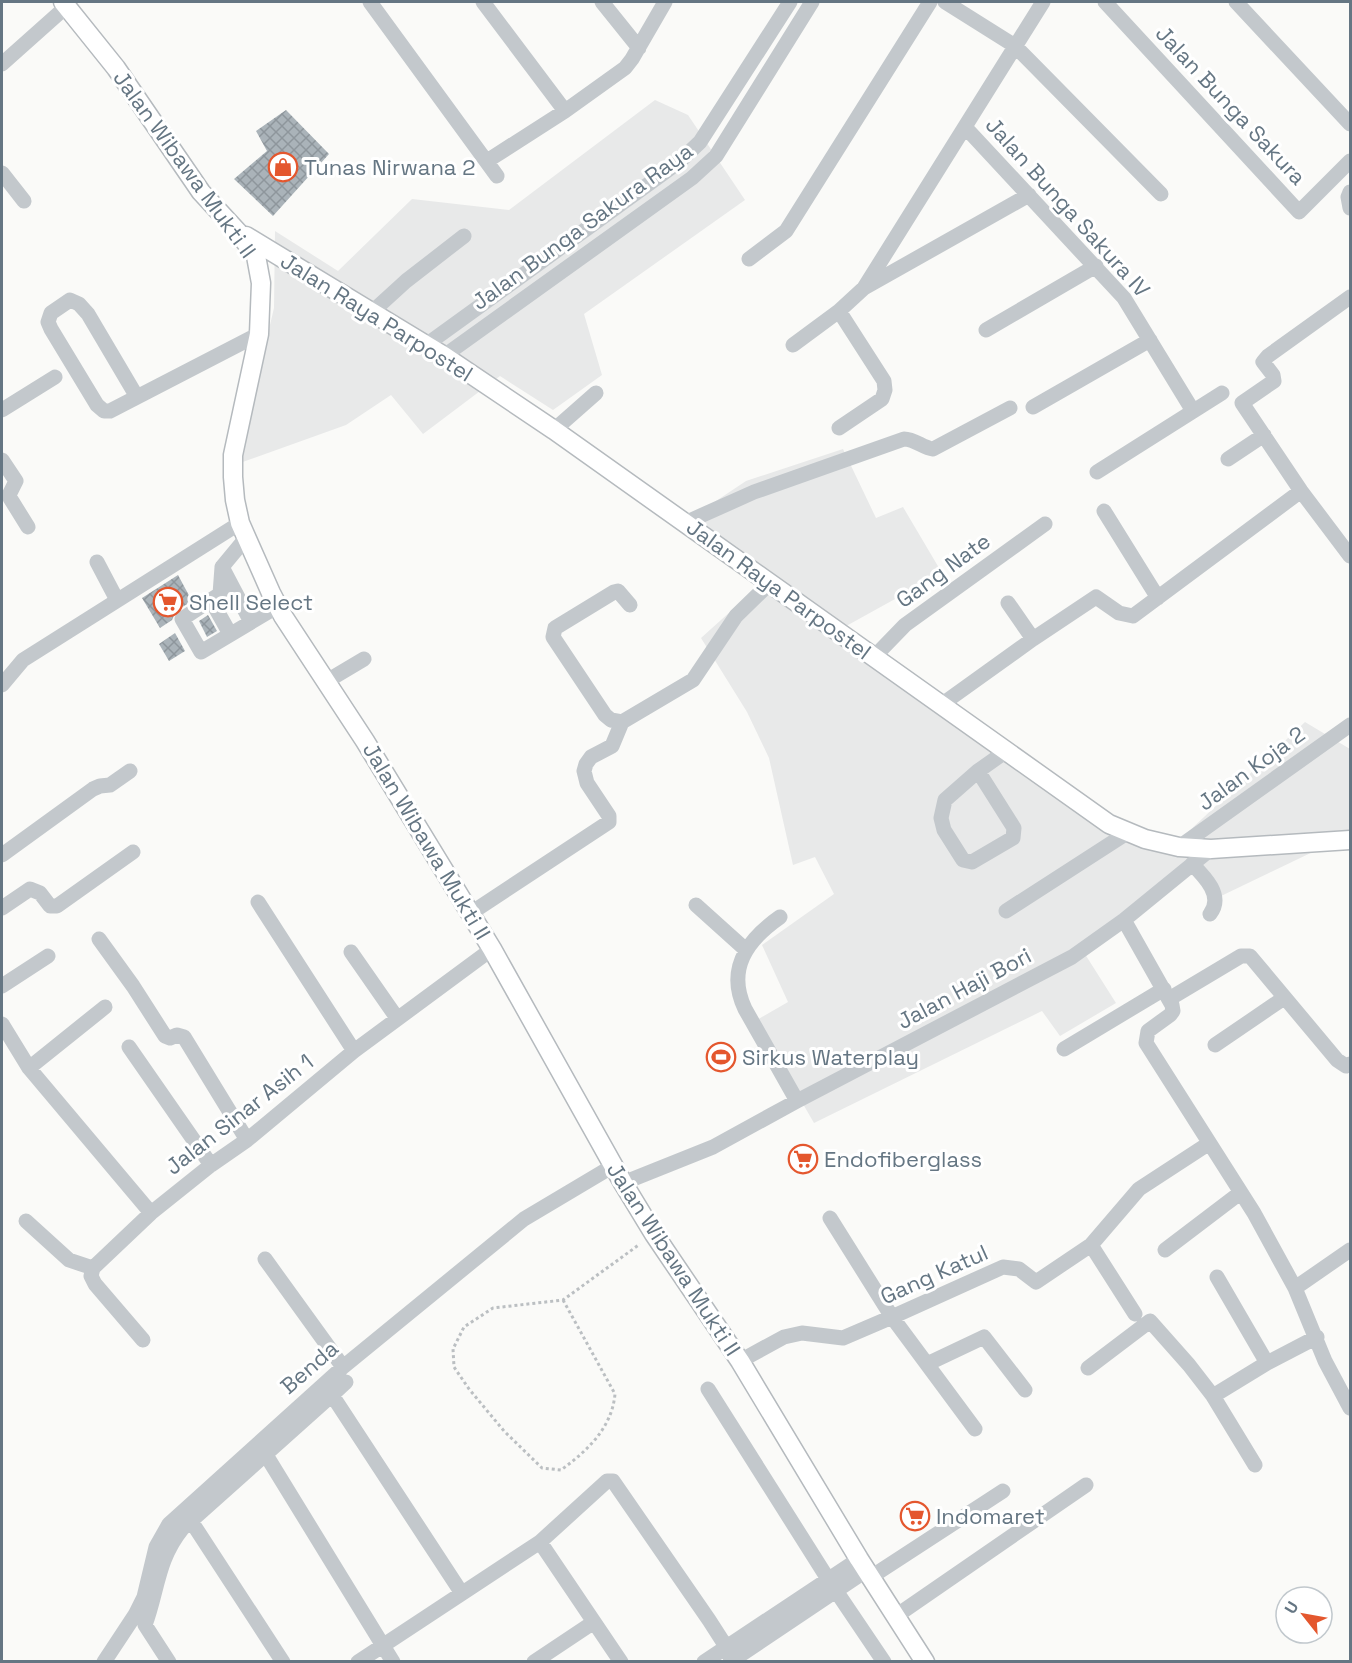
<svg xmlns="http://www.w3.org/2000/svg" width="1352" height="1663" font-family="'Space Grotesk',sans-serif">
	<style>
		.built { fill: #e8e9e9 }
		.building { fill: url(#building-cross-hatch) }
		.lines { fill: none; stroke-linecap: round; stroke-linejoin: round }
		.major-casing { stroke: #b5babe; stroke-width: 21 }
		.path { stroke: #bbbfc2; stroke-width: 3; stroke-dasharray: 3 3; stroke-linecap: butt }
		.minor { stroke: #c3c8cc; stroke-width: 15 }
		.major { stroke: #fff; stroke-width: 18 }
		.labels { text-anchor: middle; stroke-width: 6; stroke-linejoin: round; paint-order: stroke }
		.street-label { font-size: 22px; fill: #657683; stroke: #fff }
		.poi-label { font-size: 22px; fill: #657683; stroke: #fff; text-anchor: start }
	</style>
	<defs>
		<pattern id="building-cross-hatch" width="8" height="8" patternUnits="userSpaceOnUse" patternTransform="scale(1.5)"><rect width="8" height="8" fill="#aab3b9"/><path d="M0 0l8 8M0 8l8-8" fill="none" stroke="#8e969c"/></pattern>
	</defs>
	<rect width="100%" height="100%" fill="#fafaf8"/>
	<path class="built" d="M655,100l33,15 57,85 -161,114 18,61 -49,35 -53,-34 -77,58 -32,-39 -45,30 -109,39 37,-156 1,-77 63,40 74,-72 97,11z
		M843,449l33,69 27,-11 39,66 -103,57 273,200 58,19 135,-127 45,27v96l-29,3 -102,49 -31,-30 -105,84 33,52 -56,33 -18,-25 -228,112 -59,-102 33,-19 -26,-57 72,-51 -19,-37 -22,8 -24,-107 -22,-46 -46,-74 70,-63 -82,-56 57,-38z"/>
	<path class="building" d="M286,110l43,44 -56,62 -39,-37 33,-28 -11,-20z
		M178,575l14,26 -16,10 -4,9 -12,8 -18,-30z
		M208,615l9,16 -10,6 -8,-16z
		M175,633l10,18 -16,10 -10,-17z"/>
	<g class="lines">
		<g class="major-casing">
			<path id="major" d="M63,2l53,66 85,124 36,39 19,25 5,27 -2,51 -26,121v22l2,23 5,23 31,70 12,23 82,125 127,208 131,234 31,51 86,127 119,198 66,103
				M246,236l198,120 110,74 555,394 36,15 34,8 32,2 139,-9"/>
		</g>
		<path class="path" d="M563,1300l52,94c-3,34 -28,57 -54,76l-19,-2 -38,-37 -35,-42 -15,-22 -1,-18 11,-22 29,-19 70,-8 77,-56"/>
		<path class="minor" d="M370,2l127,174
			M483,2l82,109
			M602,2l37,46
			M945,2l70,44 146,148
			M1105,2l194,210 51,-51
			M1236,2l114,122
			M2,64l65,-58
			M965,127l159,171 69,113
			M487,161l78,-50 60,-43 7,-9 33,-57
			M2,173l22,28
			M1350,192l-2,5 2,11
			M749,259l37,-28 144,-229
			M864,288l179,-286
			M1350,297l-82,59 -5,6 10,13 1,6 -32,22 59,88 49,65
			M839,311l45,70 1,9 -3,9 -43,29
			M372,312l34,-31 58,-45
			M986,330l110,-64
			M426,345l253,-183 21,-20 90,-140
			M793,345l46,-34 25,-23 165,-93
			M444,356l248,-178 24,-22 96,-154
			M137,397l-49,-83 -9,-10 -9,-4 -19,13 -3,9 3,7 46,76 7,6h6l149,-77
			M1033,407l117,-67
			M2,410l53,-33
			M554,430l42,-37
			M1228,459l36,-24
			M2,460l14,21 -7,14 1,3 18,29
			M1097,472l125,-79
			M1104,511l54,87
			M687,522l67,-30 150,-53c11,0 19,9 29,10l77,-41
			M246,538l-24,29 -2,27 -38,25 19,33 77,-46
			M97,562l20,38
			M222,567l29,55
			M211,600l19,34
			M1008,603l25,36
			M874,657l31,-32 140,-101
			M327,681l37,-22
			M2,685l21,-25 217,-137
			M941,705l92,-66 63,-42 23,16 14,3 168,-125
			M622,722l-11,-2 -6,-5 -52,-78 2,-9 59,-36 4,-1 12,14
			M978,771l36,57 -1,10 -41,24 -9,-2 -19,-30 -3,-12 4,-18 33,-29 27,-19
			M1179,847l171,-122
			M2,855l91,-66 7,-3 10,-1 20,-14
			M1192,864c13,13 32,32 18,50
			M258,902l96,149
			M696,905l50,45
			M2,908l28,-19 10,4 10,13h7l76,-54
			M1006,911l121,-78
			M471,913l138,-91v-6l-22,-33 -3,-12 2,-7 5,-7 21,-11 10,-24 71,-42 43,-64 34,-33
			M780,917c-33,23 -54,52 -35,92l52,92
			M1124,920l48,85 1,6 -3,4 -22,16 -2,12 108,170 41,75 30,73 25,47
			M99,939l34,47 32,50 5,2 7,-3 7,2 63,103
			M351,952l46,66
			M2,986l46,-30
			M1169,999l72,-43h9l87,104 9,6 4,-2
			M2,1024l27,44 122,145
			M1215,1045l69,-47
			M129,1047l82,118
			M1064,1049l100,-60
			M29,1068l76,-61
			M623,1183l90,-36 84,-46 275,-144 52,-37 87,-71
			M830,1218l62,99 83,112
			M26,1221l43,39 24,8
			M1091,1245l44,69
			M1165,1250l75,-57
			M265,1259l78,108
			M1217,1277l50,86
			M1295,1288l55,-38
			M143,1340l-48,-56 -4,-8 2,-8 58,-55 60,-48 36,-25 107,-89 138,-102
			M740,1361l44,-24 18,-4 41,5 49,-21 111,-50 16,2 17,13 55,-37 48,-56 69,-45
			M927,1364l57,-27 41,53
			M1088,1368l62,-47 39,44 24,31
			M346,1382l-14,13 129,197
			M708,1389l120,190 56,83
			M266,1455l127,207
			M1255,1465l-42,-69 54,-33 50,-26
			M191,1521l92,141
			M540,1542l81,120
			M871,1577l132,-86
			M896,1616l190,-131
			M104,1662l31,-47 9,-18 12,-50 13,-23 174,-157 181,-148 89,-53
			M169,1662l-24,-37c13,-35 12,-65 37,-96l150,-134
			M358,1662l182,-120 67,-61h6l96,139 27,42
			M534,1662l60,-40
			M704,1662l155,-103
			M730,1662l137,-92"/>
		<use href="#major" class="major"/>
	</g>
	<defs>
		<g id="shop-ring" transform="scale(1.5)"><circle r="9.5" fill="#fff" stroke="#e4572e" stroke-width="1.5"/><path d="M-5-2.5h2.3a2.7 3.5 0 0 1 5.4 0H5L5.5 6h-11ZM-1.5-2.5h3a1.5 2.3 0 0 0-3 0Z" fill="#e4572e"/></g>
		<g id="supermarket-ring" transform="scale(1.5)"><circle r="9.5" fill="#fff" stroke="#e4572e" stroke-width="1.5"/><path d="M-6-5.5h2.5l.6 2H6L4.5 2H-2.5L-4.4-4H-6ZM-1.5 3.2a1.3 1.3 0 1 0 .1 0ZM3 3.2a1.3 1.3 0 1 0 .1 0Z" fill="#e4572e"/></g>
		<g id="stadium-ring" transform="scale(1.5)"><circle r="9.5" fill="#fff" stroke="#e4572e" stroke-width="1.5"/><path d="M0-5a6.5 5 0 1 0 0 10a6.5 5 0 1 0 0-10ZM-3.5-1.8h7v3.6h-7Z" fill="#e4572e"/></g>
	</defs>
	<g fill-rule="evenodd">
		<use href="#shop-ring" x="283" y="167"/>
		<use href="#supermarket-ring" x="168" y="602"/>
		<use href="#stadium-ring" x="721" y="1057"/>
		<use href="#supermarket-ring" x="803" y="1159"/>
		<use href="#supermarket-ring" x="915" y="1516"/>
	</g>
	<g class="labels">
		<g class="street-label">
			<text transform="translate(1231 105) rotate(47)" y="8">Jalan Bunga Sakura</text>
			<text transform="translate(185 164) rotate(54)" y="8">Jalan Wibawa Mukti II</text>
			<text transform="translate(1068 207) rotate(48)" y="8">Jalan Bunga Sakura IV</text>
			<text transform="translate(582 226) rotate(-36)" y="8">Jalan Bunga Sakura Raya</text>
			<text transform="translate(377 317) rotate(32)" y="8">Jalan Raya Parpostel</text>
			<text transform="translate(943 570) rotate(-36)" y="8">Gang Nate</text>
			<text transform="translate(779 589) rotate(36)" y="8">Jalan Raya Parpostel</text>
			<text transform="translate(1251 768) rotate(-36)" y="8">Jalan Koja 2</text>
			<text transform="translate(427 841) rotate(59)" y="8">Jalan Wibawa Mukti II</text>
			<text transform="translate(964 988) rotate(-28)" y="8">Jalan Haji Bori</text>
			<text transform="translate(239 1114) rotate(-38)" y="8">Jalan Sinar Asih 1</text>
			<text transform="translate(674 1259) rotate(57)" y="8">Jalan Wibawa Mukti II</text>
			<text transform="translate(934 1274) rotate(-24)" y="8">Gang Katul</text>
			<text transform="translate(309 1367) rotate(-41)" y="8">Benda</text>
		</g>
		<g class="poi-label">
			<text x="304" y="175">Tunas Nirwana 2</text>
			<text x="189" y="610">Shell Select</text>
			<text x="742" y="1065">Sirkus Waterplay</text>
			<text x="824" y="1167">Endofiberglass</text>
			<text x="936" y="1524">Indomaret</text>
		</g>
	</g>
	<rect width="1352" height="1663" fill="none" stroke="#657683" stroke-width="6"/>
	<g transform="translate(1304 1615) rotate(301)"><circle r="28" fill="#ffffff" stroke="#c1c8cd" stroke-width="1.5"/>
	<path d="M0-4.5L10 22L0 15L-10 22Z" fill="#e4572e"/>
	<text y="-9" font-size="16" font-weight="bold" text-anchor="middle" fill="#657683">U</text>
	</g>
</svg>
